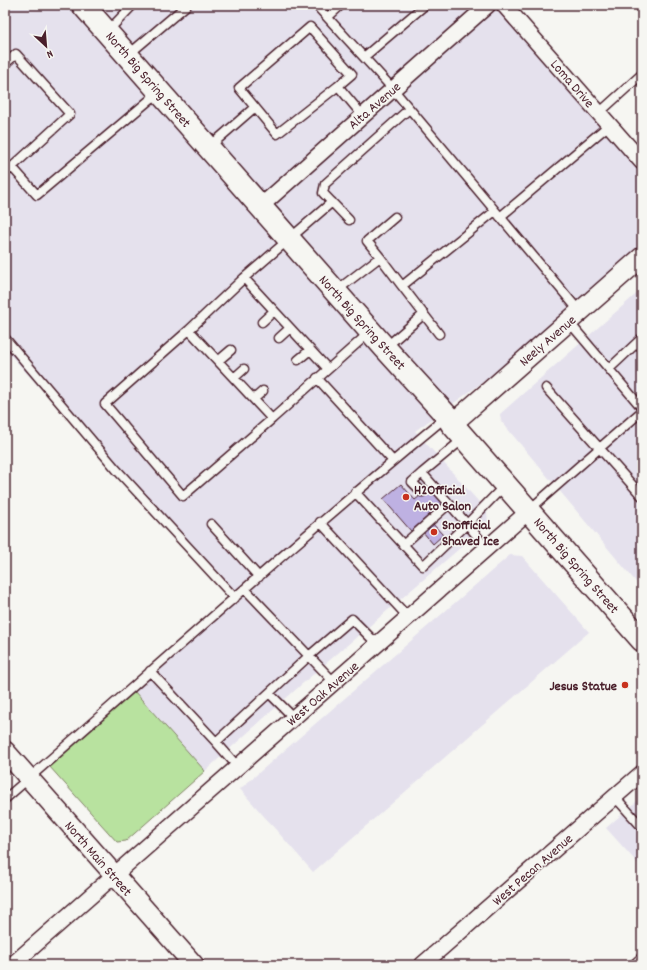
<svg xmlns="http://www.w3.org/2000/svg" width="647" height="970" font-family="Dekko,sans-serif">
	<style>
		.built { fill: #e5e1ed }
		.green { fill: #b8e29f; stroke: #818065 }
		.building { fill: #beb1e2; stroke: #4a1f2b }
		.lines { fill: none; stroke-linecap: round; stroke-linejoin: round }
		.service-casing { stroke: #4a1f2b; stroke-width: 11 }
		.minor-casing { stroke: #4a1f2b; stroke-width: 18 }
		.tertiary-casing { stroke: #4a1f2b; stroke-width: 22 }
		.trunk-casing { stroke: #4a1f2b; stroke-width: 25 }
		.service { stroke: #f6f6f2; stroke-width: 8 }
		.minor { stroke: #f6f6f2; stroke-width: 15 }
		.tertiary { stroke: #f6f6f2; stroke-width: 19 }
		.trunk { stroke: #f6f6f2; stroke-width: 22 }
		.poi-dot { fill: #c8321e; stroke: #f6f6f2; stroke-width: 1.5 }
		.labels { text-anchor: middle; stroke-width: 3; stroke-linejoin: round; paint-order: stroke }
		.street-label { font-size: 14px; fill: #4a1f2b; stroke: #f6f6f2 }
		.poi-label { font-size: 14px; font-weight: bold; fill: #4a1f2b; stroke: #f6f6f2; text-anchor: start }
	</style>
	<rect width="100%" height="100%" fill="#f6f6f2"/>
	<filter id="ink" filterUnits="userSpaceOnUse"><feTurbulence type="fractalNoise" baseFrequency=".025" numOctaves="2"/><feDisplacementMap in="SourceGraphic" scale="8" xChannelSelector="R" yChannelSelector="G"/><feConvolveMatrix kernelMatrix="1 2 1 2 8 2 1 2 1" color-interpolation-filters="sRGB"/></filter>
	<g filter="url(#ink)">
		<path class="built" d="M5,5h499l138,157v95l-62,55 -165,119 72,80 1,13 -186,160 -97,87 -71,-80 98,-87 -8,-11 -219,-244z
			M642,289v300l-141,-168 -1,-7z
			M510,555l12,1 67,76 -276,240 -73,-83z
			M642,797v71l-36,-40z"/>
		<path class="green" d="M134,691l71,80 -79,70 -9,1 -68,-76z"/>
		<path class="building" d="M401,484l14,16 15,-12 13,15 -32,28 -28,-32z
			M432,523l11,12 -10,9 -10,-12z"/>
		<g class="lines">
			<g class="service-casing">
				<path id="service" d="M316,5l77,84 187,223
					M328,17l13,-12
					M107,32l26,-27
					M128,55l59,-50
					M364,57l61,-52
					M5,64l11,-10 54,60 -58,53 25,28 122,-103
					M338,86l-61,48 -38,-46 71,-61 42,47 -14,12 25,30
					M599,113l43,-39
					M209,147l46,-40
					M5,173l7,-6
					M332,202l-88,76 -55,52 83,89 98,-87
					M500,217l109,-92
					M349,220l-26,-27 2,-9 84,-75
					M380,257l-13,-16 28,-24
					M244,278l84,91
					M402,286l37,48
					M336,291l44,-34 22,29 93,-75
					M262,322l12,-11
					M569,322l73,86
					M189,330l-84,74 78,92 89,-77
					M5,338l111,131 119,129
					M279,338l11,-10
					M385,348l39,-34
					M298,360l12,-10
					M218,361l13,-11
					M609,369l33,-31
					M234,378l10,-9
					M317,378l76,83
					M546,388l96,108
					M254,399l9,-8
					M355,492l68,74 44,-42 -45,-51 41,-34
					M422,492l-10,-10 10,-9
					M529,510l113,-99
					M320,522l88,95
					M211,524l48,53
					M403,545l46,-41
					M487,548l-20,-24 38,-39
					M150,671l66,71 93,-86 -64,-67
					M334,682l-25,-26 43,-37 25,25
					M269,693l25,25
					M216,742l22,25
					M615,797l27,30
					M5,799c147,-128 291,-258 441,-382
					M633,965l9,-8"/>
			</g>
			<g class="minor-casing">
				<path id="minor" d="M504,5l138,157
					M261,206l227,-201
					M12,965l517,-454
					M422,965l220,-192"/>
			</g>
			<g class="tertiary-casing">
				<path id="tertiary" d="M452,424l190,-167
					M5,751l189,214"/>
			</g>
			<g class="trunk-casing">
				<path id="trunk" d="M83,5l302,343 62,68 5,8 190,216"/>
			</g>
			<use href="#service" class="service"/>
			<use href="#minor" class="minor"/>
			<use href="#tertiary" class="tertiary"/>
			<use href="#trunk" class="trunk"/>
		</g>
	</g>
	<g class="poi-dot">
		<circle cx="406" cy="497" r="4"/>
		<circle cx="434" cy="532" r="4"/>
		<circle cx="625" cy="685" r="4"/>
	</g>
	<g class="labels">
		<g class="street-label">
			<text transform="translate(149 79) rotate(49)" y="5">North Big Spring Street</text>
			<text transform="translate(573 83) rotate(49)" y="5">Loma Drive</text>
			<text transform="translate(374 105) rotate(-41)" y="5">Alta Avenue</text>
			<text transform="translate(363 322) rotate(48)" y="5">North Big Spring Street</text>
			<text transform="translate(547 340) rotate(-41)" y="5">Neely Avenue</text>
			<text transform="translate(577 565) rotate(49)" y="5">North Big Spring Street</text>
			<text transform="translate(322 693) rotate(-41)" y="5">West Oak Avenue</text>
			<text transform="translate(99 858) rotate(49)" y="5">North Main Street</text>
			<text transform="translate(532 869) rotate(-41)" y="5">West Pecan Avenue</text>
		</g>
		<g class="poi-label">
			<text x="414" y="494">H2Official<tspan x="414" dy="16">Auto Salon</tspan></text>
			<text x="442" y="529">Snofficial<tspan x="442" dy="16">Shaved Ice</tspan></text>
			<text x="617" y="690" text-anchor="end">Jesus Statue</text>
		</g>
	</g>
	<rect width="647" height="970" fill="none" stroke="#f6f6f2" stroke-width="20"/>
	<rect x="10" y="10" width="627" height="950" fill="none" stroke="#4a1f2b" stroke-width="1.5" filter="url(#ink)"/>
	<g transform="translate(46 46) rotate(154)" stroke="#f6f6f2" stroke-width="3" paint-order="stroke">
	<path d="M0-3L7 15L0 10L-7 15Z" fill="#4a1f2b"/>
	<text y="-6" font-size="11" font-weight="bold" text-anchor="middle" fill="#4a1f2b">N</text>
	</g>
</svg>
